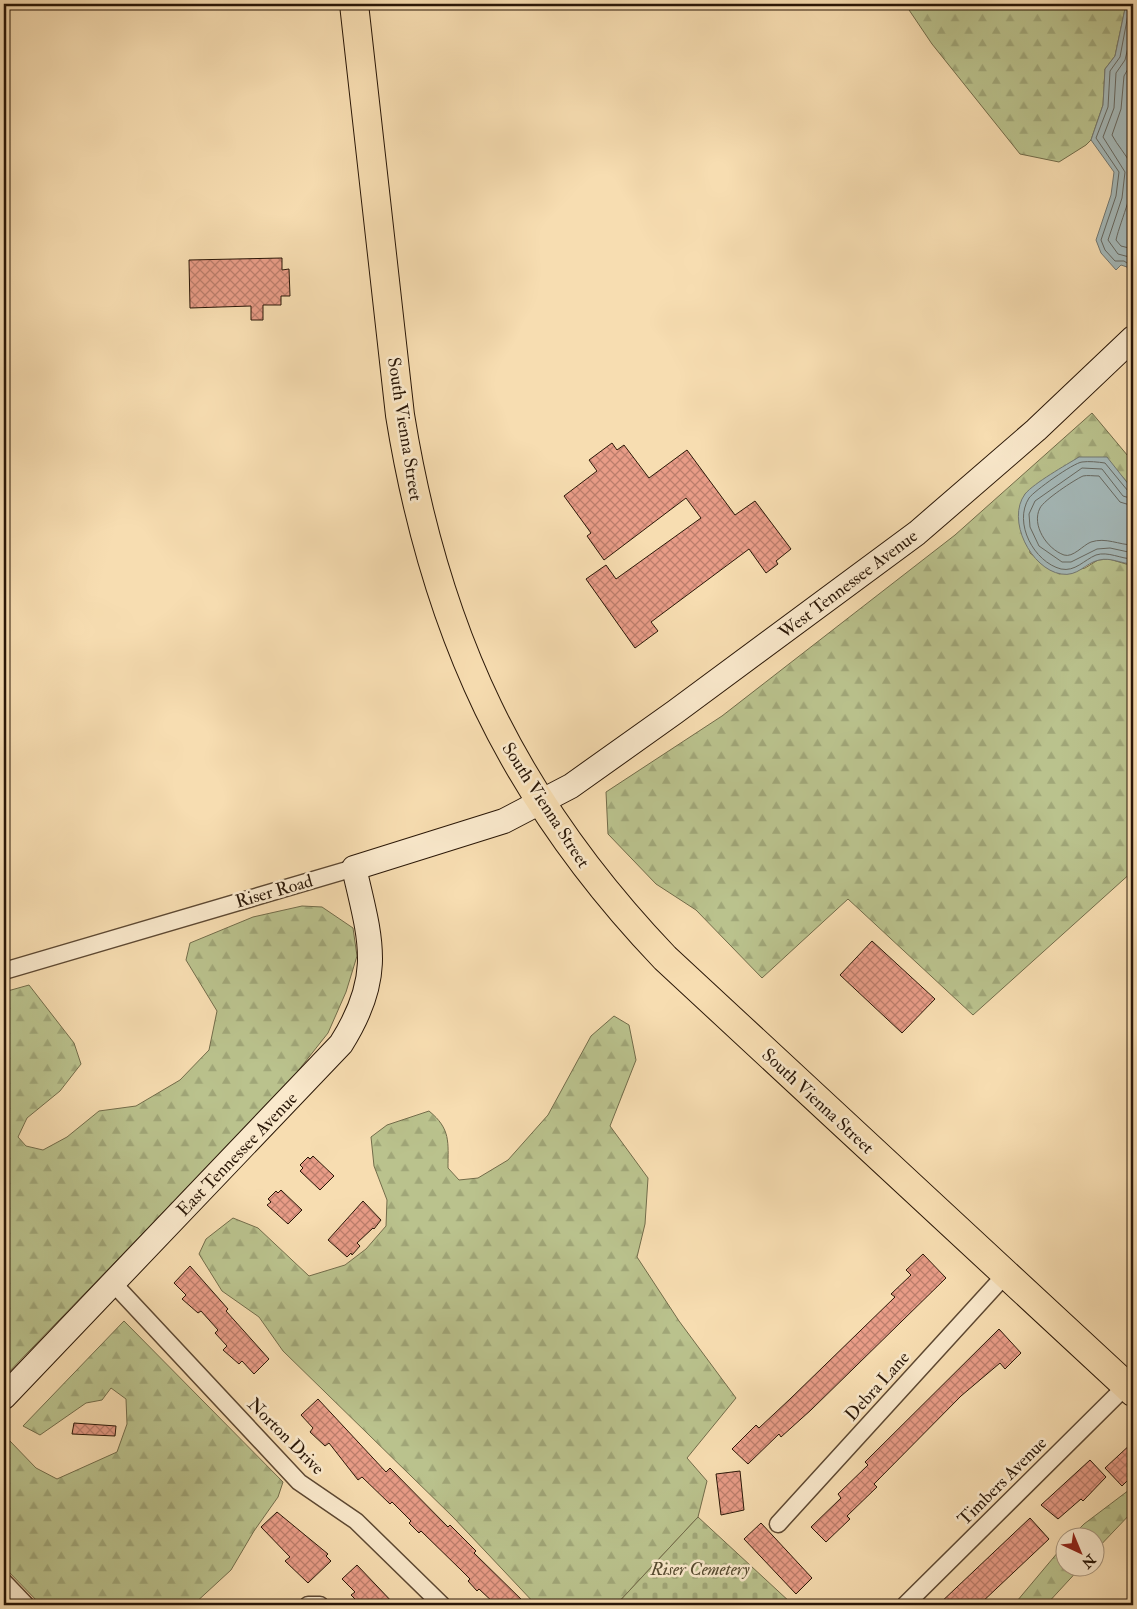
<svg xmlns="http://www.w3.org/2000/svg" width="1137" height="1609" font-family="'IM FELL Double Pica',serif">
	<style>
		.forest { fill: url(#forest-firs); stroke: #726c4a }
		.cemetery { fill: url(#cemetery-stones); stroke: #726c4a }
		.water { fill: #a4b8b8; stroke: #737871 }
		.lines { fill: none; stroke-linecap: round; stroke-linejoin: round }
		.shore { stroke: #676860; stroke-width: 1 }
		.building { fill: url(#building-cross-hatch); stroke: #2a1707 }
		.street-casing { stroke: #5d4832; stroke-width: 19 }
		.secondary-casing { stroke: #2a1707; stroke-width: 26 }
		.highway-casing { stroke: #2a1707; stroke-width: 30 }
		.street { stroke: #fae9cc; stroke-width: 16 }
		.secondary { stroke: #fae9cc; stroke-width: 24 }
		.highway { stroke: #f7ddb1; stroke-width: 28 }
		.labels { text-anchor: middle; stroke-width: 5; stroke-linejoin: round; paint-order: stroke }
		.street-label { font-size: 18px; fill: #2a1707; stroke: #fae9cc }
		.park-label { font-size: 18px; font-style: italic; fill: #554a2f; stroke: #fae9cc }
	</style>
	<defs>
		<pattern id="forest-firs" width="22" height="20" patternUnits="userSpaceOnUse" patternTransform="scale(1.25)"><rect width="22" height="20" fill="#bac28d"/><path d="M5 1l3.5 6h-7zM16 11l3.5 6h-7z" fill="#a0a678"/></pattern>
		<pattern id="cemetery-stones" width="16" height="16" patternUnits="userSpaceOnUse" patternTransform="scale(1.25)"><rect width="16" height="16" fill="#bac28d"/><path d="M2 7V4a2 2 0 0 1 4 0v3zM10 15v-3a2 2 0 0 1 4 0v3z" fill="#a0a678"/></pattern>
		<pattern id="building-cross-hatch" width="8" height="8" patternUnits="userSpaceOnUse" patternTransform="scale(1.25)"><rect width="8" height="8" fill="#e89c87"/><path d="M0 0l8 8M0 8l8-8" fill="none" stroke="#bc7e6c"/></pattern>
	</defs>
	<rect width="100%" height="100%" fill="#f7ddb1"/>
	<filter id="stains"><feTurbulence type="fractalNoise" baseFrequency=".004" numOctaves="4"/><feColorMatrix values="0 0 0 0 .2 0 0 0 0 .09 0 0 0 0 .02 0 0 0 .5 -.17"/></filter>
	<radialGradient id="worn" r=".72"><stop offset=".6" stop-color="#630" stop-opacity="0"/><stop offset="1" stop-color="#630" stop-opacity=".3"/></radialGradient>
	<path class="forest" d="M905,4h221l-11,52 -10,13 -2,36 -12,35 -5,5 -27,17 -39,-8 -88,-110z
		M1092,413l41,49v28l-11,-14 -43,-19 -54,37 5,59 29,21 26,-6 13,-8 11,-1 17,5h7v307l-160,144 -125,-116 -86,79 -66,-68 -40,-26 -48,-50 -2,-42 116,-76 233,-181z
		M302,906l20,1 31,21 4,28 -11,36 -18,41 -38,48 -286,296v-385l25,-7 45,58 7,21 -21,27 -33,27 -9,19 8,9 17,4 24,-13 32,-26 37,-5 44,-26 29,-30 8,-39 -31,-51 4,-17 63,-26z
		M614,1016l15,9 7,35 -26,66 38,52 -3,46 -8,33 42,64 57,77 -49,60 20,23 -9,36 -82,88h-80l-83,-88 -170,-166 -24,-34 -37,-26 -23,-37 7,-15 27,-21 25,10 51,48 36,-11 21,-16 20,-23 1,-26 -13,-34 -3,-29 16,-12 42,-14c22,18 19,31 19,57l11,12 19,-2 30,-18 40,-45 43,-79z
		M124,1321l159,161 -5,15 -24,34 -23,39 -38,35h-152l-37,-38v-121l5,-6 27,28 21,11 60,-27 10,-28 -1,-25 -15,-11 -9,12 -16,3 -46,32 -17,-9z
		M1133,1487v24l-38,40 -1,-15h-22l12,-12z
		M1064,1545v21l17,1 -35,38h-42l13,-4z"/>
	<path class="cemetery" d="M698,1517l93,86 -2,2h-173z"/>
	<path class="water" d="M1126,4h7v273l-6,-10 -6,-2 -5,5 -15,-17 -5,-13 15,-45 3,-23 -23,-32 12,-35 2,-36 10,-13z
		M1079,457h28l26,33v74c-11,0 -22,-7 -34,-4 -14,3 -21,17 -38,14 -30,-5 -55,-54 -36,-80 9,-11 41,-29 54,-37z"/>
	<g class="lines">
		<path class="shore" d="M1130,4l-10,53 -10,14 -2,36 -12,31 23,34 -3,24 -15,44 4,10 10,11h9l9,6
			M1133,26l-8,34 -9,13 -2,35 -11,29 22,35 -3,26 -14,42 10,14 15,4
			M1133,60l-9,16 -3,33 -9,26c5,10 14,19 19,30 6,23 -10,53 -15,75l5,6 12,3
			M1133,493l-5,-2 -23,-28c-7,-1 -16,-2 -23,-1 -9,1 -48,29 -53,36 -16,25 5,64 32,71 14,3 23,-9 35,-14 12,-4 25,4 37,4
			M1133,499l-10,-3 -21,-27 -20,-1 -47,33 -6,13 1,13 9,19 23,16h9l26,-13 13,-1 23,5
			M1133,506l-13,-4 -21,-26c-5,0 -12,-1 -16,0 -9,4 -39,24 -43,32 -9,17 7,41 24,47 9,3 19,-10 27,-13 15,-5 28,3 42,3"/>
	</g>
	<path class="building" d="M282,258v12l7,-1 1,27h-9v9h-18v15h-12v-14l-61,2 -1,-48z
		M612,443l5,7 7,-5 25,33 38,-28 48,65 20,-14 36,48 -15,12 2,3 -12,9 -17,-24 -98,73 7,9 -23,17 -49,-69 20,-14 10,14 85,-61 -15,-20 -82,62 -17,-24 4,-3 -27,-37 33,-25 -8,-11z
		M872,941l63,58 -33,34 -62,-58z
		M313,1156l21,20 -14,14 -20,-19 3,-3 -3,-3 8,-8 2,2z
		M281,1190l21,20 -14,14 -21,-19 4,-3 -3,-3 8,-8 2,2z
		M363,1201l18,19 -7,9 -1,-1 -16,15 3,3 -8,9 -1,-2 -4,4 -19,-17z
		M923,1254l23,24 -135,132 -30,27 -2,-3 -31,30 -16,-15 24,-24 3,3 31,-29 105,-102 -4,-3 20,-19 -5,-5z
		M190,1266l38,43 -2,2 43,48 -15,15 -12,-13 -3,3 -16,-14 4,-4 -12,-13 3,-3 -17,-19 -3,2 -16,-14 4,-4 -12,-12z
		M999,1329l22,24 -16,16 -5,-6 -39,33 -87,88 3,3 -30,29 3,3 -24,23 -15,-15 30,-29 -3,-4 30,-29 -3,-3z
		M318,1399l68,73 4,-4 58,59 2,-2 26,26 -2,2 53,52h-31l-17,-16 -2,2 -9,-10 2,-2 -9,-9 -40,-39 -2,2 -10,-10 2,-2 -19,-19 -2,2 -28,-27 -4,3 -29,-37 -4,3 -15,-14 3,-4 -12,-13z
		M74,1423l42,3 -1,10 -43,-2z
		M1133,1442v33l-11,11 -17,-18z
		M1090,1460l16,17 -23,24 -2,-2 -23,20 -17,-14z
		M740,1471l4,39 -23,5 -5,-41z
		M277,1512l51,42 -2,2 5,5 -23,22 -23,-22 5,-4 -29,-30z
		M1030,1518l19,21 -70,66h-41z
		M761,1523l51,55 -16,16 -52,-55z
		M357,1565l38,40h-34l-10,-10 4,-3 -13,-13z"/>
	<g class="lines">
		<g class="street-casing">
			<path id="street" d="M4,971l350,-103
				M113,1283l186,199 57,39 86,84
				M778,1524l228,-250
				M4,1582l22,23
				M308,1605h12
				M905,1605l221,-219"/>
		</g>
		<g class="secondary-casing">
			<path id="secondary" d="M4,1397l337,-353c43,-68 30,-103 13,-176l150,-47 67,-35 104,-74 242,-179 119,-103 97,-92"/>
		</g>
		<g class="highway-casing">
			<path id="highway" d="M354,4l46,411c35,217 112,383 265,543l468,434"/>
		</g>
		<use href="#street" class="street"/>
		<use href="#secondary" class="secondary"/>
		<use href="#highway" class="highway"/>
	</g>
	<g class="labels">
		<g class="street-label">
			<text transform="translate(405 429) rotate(81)" y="6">South Vienna Street</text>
			<text transform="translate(848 584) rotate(-37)" y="6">West Tennessee Avenue</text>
			<text transform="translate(546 805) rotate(57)" y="6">South Vienna Street</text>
			<text transform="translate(274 891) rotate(-16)" y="6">Riser Road</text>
			<text transform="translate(818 1101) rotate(43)" y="6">South Vienna Street</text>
			<text transform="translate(237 1154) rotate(-46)" y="6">East Tennessee Avenue</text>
			<text transform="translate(877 1386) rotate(-48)" y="6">Debra Lane</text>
			<text transform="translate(286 1436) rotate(45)" y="6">Norton Drive</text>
			<text transform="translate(1002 1481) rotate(-45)" y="6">Timbers Avenue</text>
		</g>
		<g class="park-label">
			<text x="700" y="1575">Riser Cemetery</text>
		</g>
	</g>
	<rect width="1137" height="1609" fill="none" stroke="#f7ddb1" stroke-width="20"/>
	<rect x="5" y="5" width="1127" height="1599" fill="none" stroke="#2a1707" stroke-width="2.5"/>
	<rect x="10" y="10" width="1117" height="1589" fill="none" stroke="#2a1707"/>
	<g transform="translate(1080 1552) rotate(136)"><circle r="24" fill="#fae9cc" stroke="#a7957d"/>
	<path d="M0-4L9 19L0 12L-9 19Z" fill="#8f2418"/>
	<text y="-8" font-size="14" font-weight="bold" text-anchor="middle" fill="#2a1707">N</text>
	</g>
	<rect width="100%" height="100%" filter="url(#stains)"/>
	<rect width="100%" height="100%" fill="url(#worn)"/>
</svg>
